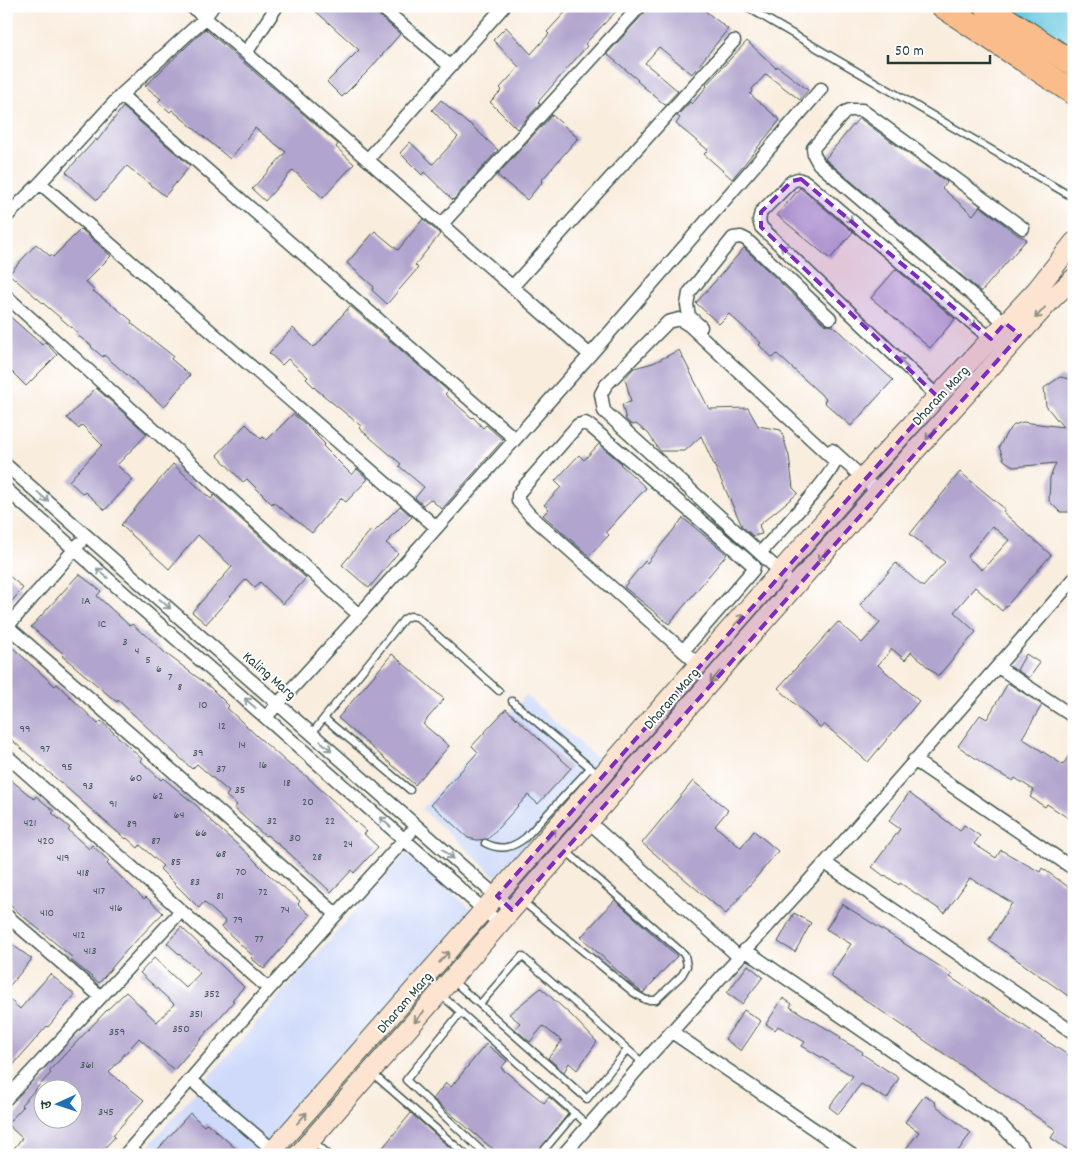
<svg xmlns="http://www.w3.org/2000/svg" width="1080" height="1161" font-family="Dekko,'Playpen Sans Deva',sans-serif">
	<style>
		.built { fill: #cfdafa }
		.water { fill: #62c5e0; stroke: #40818a }
		.building { fill: #b1a4ce; fill-rule: evenodd }
		.lines { fill: none; stroke-linecap: round; stroke-linejoin: round }
		.lane-casing { stroke: #40574e; stroke-width: 9 }
		.street-casing { stroke: #40574e; stroke-width: 15 }
		.secondary-casing { stroke: #40574e; stroke-width: 21 }
		.highway-casing { stroke: #40574e; stroke-width: 26 }
		.lane { stroke: #fff; stroke-width: 6 }
		.street { stroke: #fff; stroke-width: 12 }
		.secondary { stroke: #fde4d1; stroke-width: 19 }
		.highway { stroke: #fabc8b; stroke-width: 24 }
		.oneway { stroke: #8f9e9a }
		.oneway2 { stroke: #8e9082 }
		.marked { fill: #7b2cbf; fill-opacity: 0.2; stroke: #7b2cbf; stroke-width: 4; stroke-dasharray: 10 6; stroke-linejoin: round }
		.labels { text-anchor: middle; stroke-width: 4; stroke-linejoin: round; paint-order: stroke }
		.number-label { font-size: 12px; fill: #44575a }
		.street-label { font-size: 15px; fill: #1f3d34; stroke: #fff }
	</style>
	<rect width="100%" height="100%" fill="#fff"/>
	<filter id="ink" filterUnits="userSpaceOnUse"><feTurbulence type="fractalNoise" baseFrequency=".02" numOctaves="2"/><feDisplacementMap in="SourceGraphic" scale="10" xChannelSelector="R" yChannelSelector="G"/><feConvolveMatrix kernelMatrix="1 2 1 2 8 2 1 2 1" color-interpolation-filters="sRGB"/></filter>
	<filter id="wash" filterUnits="userSpaceOnUse"><feTurbulence type="fractalNoise" baseFrequency=".0096" numOctaves="4" result="noise"/><feDisplacementMap in="SourceGraphic" scale="20" xChannelSelector="R" yChannelSelector="G"/><feGaussianBlur stdDeviation="1.12" result="paint"/><feColorMatrix in="noise" values="0 0 0 0 0 0 0 0 0 0 0 0 0 0 0 0 0 1.4 0 .05"/><feComposite in="paint" operator="in"/></filter>
	<g filter="url(#wash)">
		<rect width="100%" height="100%" fill="#f9edde"/>
		<path class="built" d="M526,695l75,67 -105,115 -74,-68z
			M406,853l66,57 -213,245h-119z"/>
		<path class="water" d="M979,6h95v64z"/>
		<g id="blocks">
			<path class="building" d="M310,6h62l3,6 25,22 -29,34 -29,29 -15,-15 32,-32z
				M571,6h50l-36,38 2,2 -49,56 2,2 -23,25 -27,-27 12,-12 -2,-2 19,-21 -26,-27 13,-13 25,27 18,-20 -2,-2z
				M648,6h51l29,23 -36,45 -33,-27 -14,16 33,28 -13,14 -28,-24 1,-1 -31,-26 39,-43z
				M205,29l133,115 -2,3 18,17 -31,34 -30,-28 -28,31 -13,-12 34,-37 -31,-24 -25,31 -58,-49 -2,2 -12,-10 3,-3 -16,-13z
				M747,41l29,27 1,-2 31,24 -8,10 -34,-26 -14,15 1,2 -3,3 30,26 -48,59 -28,-25 4,-4 -32,-26 4,-6 -3,-2 13,-14 2,2 15,-18 -1,-1z
				M441,100l27,24 1,-1 29,27 -45,50 -29,-28 -2,3 -22,-22 10,-11 23,22 25,-27 -26,-27z
				M123,107l67,59 -25,30 -38,-30 -30,34 -31,-28 30,-33 1,2z
				M552,115l26,23 -37,43 1,1 -15,18 -30,-25z
				M859,118l88,64 -5,6 31,27 7,-9 38,29 9,4 -46,53 -156,-133z
				M800,188l53,44 -23,27 -53,-44z
				M423,219l17,15 -25,31 3,3 -31,36 -15,-14 2,-3 -27,-24 28,-32 23,19z
				M81,229l30,27 -26,26 9,8 -1,1 27,20 12,10 -1,2 42,33 -2,3 19,16 -26,32 -60,-52 -1,2 -12,-10 1,-1 -15,-11 1,-2 -69,-59 27,-30 14,12 1,-1 2,2z
				M744,248l80,76 9,2 60,54 -42,46 -27,-24 2,-3 -49,-45 -4,4 -14,-13 2,-2 -32,-29 -10,10 -23,-21z
				M896,269l59,50 -25,29 -59,-50z
				M350,306l98,85 -3,3 27,24 1,-1 10,11 3,-3 17,15 -61,69 -12,-10 -7,6 -8,-7 9,-11 -25,-21 2,-2 -42,-36 2,-2 -44,-36 -11,-11 2,-2 -20,-18 -6,6 -13,-12 24,-25 20,19 2,-2 1,1z
				M6,313l36,32 3,-3 12,13 -31,31 -20,-20z
				M679,350l30,59 39,-1 10,18 23,4 8,26 4,32 5,5 -39,32 3,9 -9,2 -11,-10 -41,-90 -16,15h-25l-12,-18 -12,-9 -4,1 -6,-5 -4,-16 9,-2 -6,-24 9,-10 19,-5z
				M1060,377l14,3v132h-14l-11,-11 1,-23 6,-15 -42,4 -10,-7 -5,-13 8,-15 7,-7 9,-3 40,5 -17,-21 -2,-18z
				M96,388l51,46 -30,31 16,15 -28,30 -20,-18 -2,2 -14,-13 33,-36 -20,-20 -3,4 -12,-11z
				M293,414l13,11 19,19 -2,2 29,29 5,-6 11,10 -22,23 -5,-4 -29,35 -39,-31 -1,2 -25,-25 -4,3 -26,-27 29,-31 15,15 2,-2 4,3z
				M599,444l22,19 -1,1 26,24 -40,44 3,3 -20,21 -46,-41 6,-6 -5,-4 17,-18 -6,-6 24,-26 5,5z
				M173,464l38,35 3,-4 92,83 -23,26 -23,-22 -5,6 -9,-9 -40,45 -14,-12 40,-45 -34,-32 -29,34 -48,-44z
				M960,472l45,37 -2,3 48,43 -49,56 -27,-24 -21,25 22,20 -38,44 -27,-24 -6,8 -13,-11 -14,16 41,36 -51,61 -44,-38 -3,4 -43,-40 60,-66 24,21 18,-20 -20,-18 36,-42 27,24 22,-25 -35,-28zM992,526l17,14 -27,30 -15,-13z
				M400,506l12,11 -26,26 12,10 -29,35 -27,-23 29,-35 3,2z
				M683,518l44,36 -58,70 -45,-37 21,-26 2,2z
				M6,573l17,15 -17,20z
				M79,574l22,17 -4,5 33,30 2,-2 11,10 1,-1 20,19 46,35 19,19 -2,2 30,28 35,31 1,-1 12,9 62,57 -3,2 14,13 -24,26 -2,-3 -21,22 -42,-39 -22,-18 -2,1 -31,-28 3,-3 -11,-9 3,-4 -32,-28 -5,5 -74,-69 -1,2 -11,-9 -34,-29 -10,-8 2,-2 -33,-27z
				M12,647l43,39 2,-2 41,40 3,-3 41,38 -2,1 21,20 2,-2 34,28 18,19 31,27 24,24 30,25 -2,3 12,11 -46,54 -13,-11 2,-2 -31,-29 4,-5 -22,-20 -5,6 -39,-39 3,-3 -23,-21 -2,3 -11,-10 -1,1 -11,-9 -109,-95v-81z
				M392,654l52,45 -21,25 26,22 -34,39 -77,-67z
				M1026,654l14,9 -11,15 -12,-8z
				M1008,683l34,22 -20,33 41,27 11,-18v75l-27,-18 -2,3 -15,-10 4,-7 -19,-12 -2,3 -22,-12 -33,-23 22,-31 7,4z
				M506,709l65,59 -33,36 -10,-9 -40,44 -11,1 -9,-2 -37,-34 47,-52 -6,-6z
				M6,776l28,23 2,-3 18,15 -2,2 18,15 -2,2 21,19 3,-4 17,16 -2,3 37,35 2,-2 17,16 -36,37 -28,33 -29,-24 2,-2 -66,-55z
				M693,781l35,29 -13,16 26,22 13,-17 24,20 -52,63 -84,-71z
				M909,793l51,38 4,-6 16,11 -6,8 22,14 5,-8 39,22 2,-4 32,23v109l-85,-60 23,-37 -42,-25 -25,35 -45,-30 -1,2 -14,-10 -1,1 -12,-9 28,-38 -11,-8z
				M615,900l62,56 -34,37 -8,-6 -54,-50z
				M842,904l110,70 -2,3 124,82v95l-23,-16 5,-8 -226,-154 21,-32 -25,-15z
				M794,913l17,10 -16,29 -17,-10z
				M181,927l63,60 -12,13 2,1 -60,69 -35,-32 -17,19h1l-14,15 35,28 -31,35 2,2 -17,18h-89l13,-17 -15,-14 16,-17 -2,-2 30,-32 -2,-2 59,-62 18,-17 31,30 17,-18 -34,-31 14,-15 32,30 14,-15 -33,-30zM42,1088h30v30h-30z
				M6,940l26,19 -26,31z
				M748,965l15,12 -21,27 -15,-11z
				M50,974l25,21 -27,32 -1,-1 -28,32 -13,17v-79l14,13z
				M541,988l31,28 25,26 -20,28 -8,-7 -5,9 -16,-14 14,-17 -19,-15 -13,16 -15,-13 5,-6 -11,-9z
				M783,998l9,6 -2,3 51,30 -1,2 23,13 -1,2 37,24 -12,21 -26,-15 -23,30 -9,-7 24,-31 -51,-30 3,-4 -27,-16 -3,4 -9,-6z
				M744,1010l17,11 -20,30 -16,-12z
				M486,1044l21,17 -6,7 43,35 5,-6 19,17 -33,41h-35l-67,-56 13,-16 5,4z
				M925,1095l11,8 -1,2 36,28 -16,22h-54l18,-23 -14,-10z
				M190,1113l14,13 3,-3 36,32h-90z
				M411,1113l47,42h-81z"/>
		</g>
	</g>
	<g filter="url(#ink)">
		<use href="#blocks" fill-opacity="0" stroke="#40574e" stroke-width="1"/>
		<g class="lines">
			<g class="lane-casing">
				<path id="lane" d="M745,6l329,192
					M512,701l81,69
					M324,718l86,72
					M312,733l92,-114 6,-3 7,1 82,74
					M485,843c16,8 27,5 40,-5l65,-70
					M522,901l112,92 12,7h10l26,-25 5,-9 -2,-11 -119,-104
					M452,980l135,119 40,-49
					M440,994l149,132
					M480,1004l42,-48 121,107
					M461,1012l-55,68 80,75
					M372,1073l94,82
					M313,1141l16,14
					M132,1146l10,9
					M540,1155l35,-42"/>
			</g>
			<g class="street-casing">
				<path id="street" d="M191,6l55,47 344,302
					M380,6l70,60
					M246,53l31,-47
					M121,95l394,344
					M368,159l136,-153
					M40,183l396,344
					M6,217l34,-34 81,-88 83,-76 9,-13
					M442,224l198,-218
					M512,287l222,-246
					M6,296l353,319
					M701,327l-12,-11 -2,-11 2,-12 44,-55 8,-1 6,3 83,78
					M1010,327l-191,-163 -5,-9 -1,-7 32,-36 5,-2h12l161,118
					M938,397l-177,-170 -2,-7 2,-8 31,-31 6,-2 8,3 185,157
					M832,450l46,42
					M6,465l506,445
					M6,489l494,435
					M760,553c12,-13 75,-80 75,-92l-145,-135 -11,-7 -11,3 -62,63 -5,9 3,17 181,165
					M7,626l329,288
					M6,628l74,-85
					M683,651l70,-81 1,-4 -164,-140 -5,-3 -7,2 -57,65 -3,5v6l11,13 170,151
					M998,667l76,50
					M266,717l93,-102 231,-260 231,-266
					M6,755l263,234
					M914,760l160,109
					M589,822l150,135
					M825,863l249,170
					M6,915l95,82
					M745,950l257,176 19,20 5,9
					M672,1032l180,123
					M191,1080l82,70
					M6,1099l174,-187
					M125,1155l144,-166 141,-156
					M563,1155l80,-92 182,-200 249,-284"/>
			</g>
			<g class="secondary-casing">
				<path id="secondary" d="M269,1155l593,-677 175,-189 37,-47
					M298,1155l437,-501 143,-162 178,-197 18,-17"/>
			</g>
			<g class="highway-casing">
				<path id="highway" d="M943,6l131,87
					M986,6l88,58"/>
			</g>
			<use href="#lane" class="lane"/>
			<use href="#street" class="street"/>
			<use href="#secondary" class="secondary"/>
			<use href="#highway" class="highway"/>
		</g>
		<defs><path id="oneway-shaft" d="M-6 0H5M1.5-3L5.5 0L1.5 3" fill="none" stroke-width="1.6" stroke-linecap="round" stroke-linejoin="round" transform="scale(1.25)"/></defs>
		<g class="oneway">
			<use href="#oneway-shaft" transform="translate(847 217) rotate(40)"/>
			<use href="#oneway-shaft" transform="translate(786 250) rotate(-136)"/>
			<use href="#oneway-shaft" transform="translate(971 322) rotate(40)"/>
			<use href="#oneway-shaft" transform="translate(903 363) rotate(-136)"/>
			<use href="#oneway-shaft" transform="translate(43 497) rotate(41)"/>
			<use href="#oneway-shaft" transform="translate(102 573) rotate(-139)"/>
			<use href="#oneway-shaft" transform="translate(165 604) rotate(41)"/>
			<use href="#oneway-shaft" transform="translate(250 703) rotate(-139)"/>
			<use href="#oneway-shaft" transform="translate(326 746) rotate(41)"/>
			<use href="#oneway-shaft" transform="translate(385 822) rotate(-139)"/>
			<use href="#oneway-shaft" transform="translate(448 854) rotate(41)"/>
		</g>
		<g class="oneway2">
			<use href="#oneway-shaft" transform="translate(1040 313) rotate(132)"/>
			<use href="#oneway-shaft" transform="translate(931 434) rotate(132)"/>
			<use href="#oneway-shaft" transform="translate(823 555) rotate(131)"/>
			<use href="#oneway-shaft" transform="translate(739 620) rotate(-49)"/>
			<use href="#oneway-shaft" transform="translate(715 677) rotate(131)"/>
			<use href="#oneway-shaft" transform="translate(551 835) rotate(-49)"/>
			<use href="#oneway-shaft" transform="translate(444 957) rotate(-49)"/>
			<use href="#oneway-shaft" transform="translate(419 1017) rotate(131)"/>
			<use href="#oneway-shaft" transform="translate(302 1118) rotate(-49)"/>
		</g>
	</g>
	<path class="marked" d="M801,179l190,160 14,-16 15,12 -508,575 -15,-14 441,-499 -177,-170v-15l31,-31z"/>
	<g class="labels">
		<g class="number-label">
			<text x="86" y="604">1A</text>
			<text x="102" y="627">1C</text>
			<text x="125" y="645">3</text>
			<text x="137" y="654">4</text>
			<text x="148" y="663">5</text>
			<text x="159" y="672">6</text>
			<text x="170" y="680">7</text>
			<text x="180" y="690">8</text>
			<text x="203" y="708">10</text>
			<text x="222" y="729">12</text>
			<text x="25" y="732">99</text>
			<text x="242" y="748">14</text>
			<text x="45" y="752">97</text>
			<text x="198" y="756">39</text>
			<text x="263" y="768">16</text>
			<text x="67" y="770">95</text>
			<text x="221" y="772">37</text>
			<text x="136" y="781">60</text>
			<text x="287" y="786">18</text>
			<text x="88" y="789">93</text>
			<text x="240" y="793">35</text>
			<text x="158" y="799">62</text>
			<text x="308" y="805">20</text>
			<text x="113" y="807">91</text>
			<text x="179" y="818">64</text>
			<text x="272" y="824">32</text>
			<text x="330" y="824">22</text>
			<text x="30" y="826">421</text>
			<text x="132" y="827">89</text>
			<text x="201" y="836">66</text>
			<text x="295" y="841">30</text>
			<text x="46" y="844">420</text>
			<text x="156" y="844">87</text>
			<text x="348" y="847">24</text>
			<text x="221" y="857">68</text>
			<text x="317" y="860">28</text>
			<text x="63" y="861">419</text>
			<text x="176" y="865">85</text>
			<text x="241" y="875">70</text>
			<text x="83" y="876">418</text>
			<text x="195" y="885">83</text>
			<text x="99" y="894">417</text>
			<text x="263" y="895">72</text>
			<text x="220" y="899">81</text>
			<text x="116" y="911">416</text>
			<text x="285" y="913">74</text>
			<text x="47" y="916">410</text>
			<text x="238" y="923">79</text>
			<text x="79" y="938">412</text>
			<text x="259" y="942">77</text>
			<text x="90" y="954">413</text>
			<text x="212" y="997">352</text>
			<text x="196" y="1017">351</text>
			<text x="181" y="1032">350</text>
			<text x="117" y="1035">359</text>
			<text x="87" y="1068">361</text>
			<text x="106" y="1115">345</text>
		</g>
		<g class="street-label">
			<text transform="translate(940 395) rotate(-47)" y="5">Dharam Marg</text>
			<text transform="translate(270 675) rotate(41)" y="5">Kaling Marg</text>
			<text transform="translate(671 698) rotate(-49)" y="5">Dharam Marg</text>
			<text transform="translate(404 1002) rotate(-49)" y="5">Dharam Marg</text>
		</g>
	</g>
	<rect width="1080" height="1161" fill="none" stroke="#fff" stroke-width="25"/>
	<g transform="translate(58 1104) rotate(267)"><circle r="24" fill="#ffffff" stroke="#a5b1ae"/>
	<path d="M0-4L9 19L0 12L-9 19Z" fill="#1f6fb2"/>
	<text y="-8" font-size="14" font-weight="bold" text-anchor="middle" fill="#1f3d34">उ</text>
	</g>
	<path d="M888 55v8h102v-8" fill="none" stroke="#1f3d34" stroke-width="2.5"/>
	<text x="895" y="55" font-size="15" fill="#1f3d34" stroke="#ffffff" stroke-width="4" paint-order="stroke">50 m</text>
</svg>
